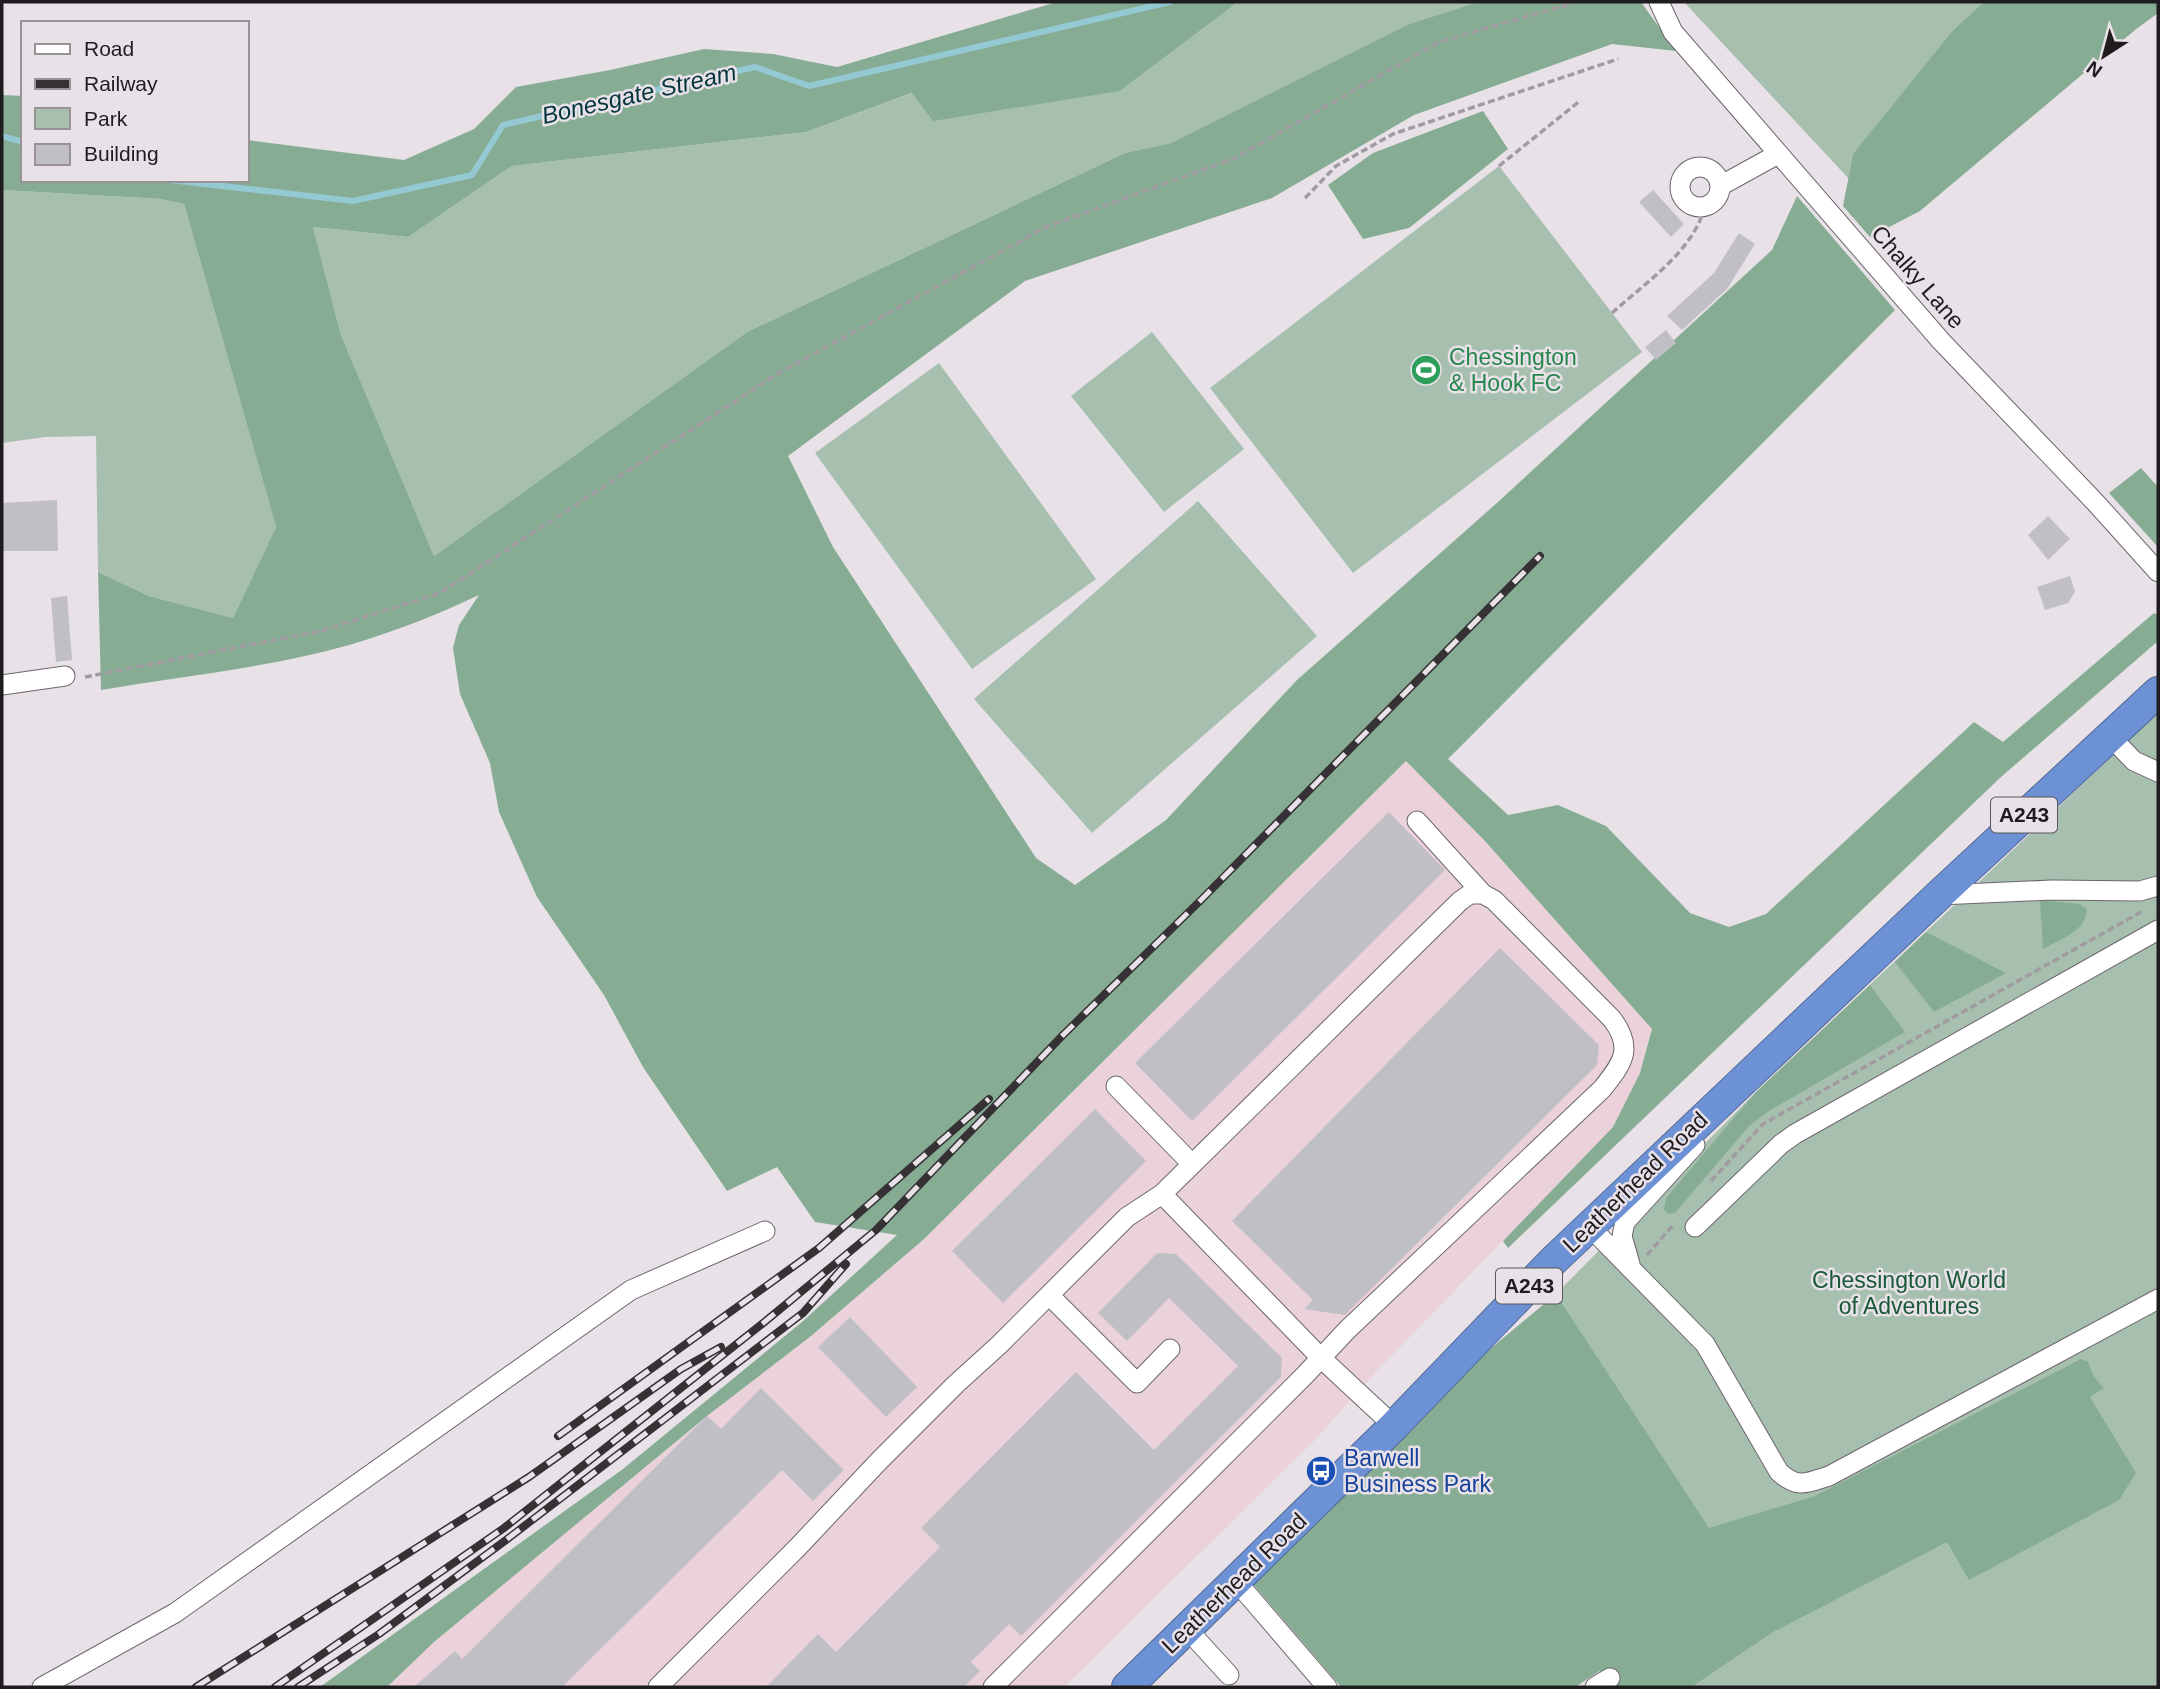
<svg xmlns="http://www.w3.org/2000/svg" width="2160" height="1689" font-family="Arial,sans-serif">
	<style>
		.commercial { fill: #ebd2da }
		.green { fill: #a7bfaf }
		.forest { fill: #86ad94 }
		.lines { fill: none; stroke-linecap: round; stroke-linejoin: round }
		.stream { stroke: #94c8d3; stroke-width: 6 }
		.building { fill: #c1bfc6 }
		.minor-casing { stroke: #6c666c; stroke-width: 21 }
		.highway-casing { stroke: #516895; stroke-width: 32 }
		.path { stroke: #a09ba0; stroke-width: 3.5; stroke-dasharray: 7 3.5; stroke-linecap: butt }
		.minor { stroke: #fff; stroke-width: 19 }
		.highway { stroke: #6c91d4; stroke-width: 30 }
		.rail-casing { stroke: #353135; stroke-width: 8 }
		.rail { stroke: #e8e1e7; stroke-width: 5; stroke-dasharray: 16; stroke-linecap: butt }
		.labels { text-anchor: middle; stroke-width: 5; stroke-linejoin: round; paint-order: stroke }
		.shield { fill: #e8e1e7; stroke: #5b575b; stroke-width: 2 }
		.shield-label { font-size: 21px; font-weight: bold; fill: #1f1c1f }
		.street-label { font-size: 23px; fill: #1f1c1f; stroke: #e8e1e7 }
		.leisure-label { font-size: 23px; fill: #27864d; stroke: #e8e1e7; text-anchor: start }
		.park-label { font-size: 23px; fill: #185938; stroke: #e8e1e7 }
		.transit-label { font-size: 23px; fill: #164399; stroke: #e8e1e7; text-anchor: start }
		.water-label { font-size: 24px; font-style: italic; fill: #03363e; stroke: #e8e1e7 }
	</style>
	<rect width="100%" height="100%" fill="#e8e1e7"/>
	<path class="commercial" d="M1406,761l79,80 167,188 -12,44 -27,54 -239,247 -57,64 -253,249h-677l47,-45 273,-226 104,-80 113,-97z"/>
	<path class="green" d="M1238,2h240l-69,22 -238,119 -46,10 -378,179 -313,224 -93,-221 -28,-108 95,10 104,-71 294,-34 107,-39 207,-2z
		M1684,2h300l-29,26 -105,152z
		M1499,166l143,186 -289,221 -143,-185z
		M2,190l159,9 23,5 92,323 -43,91 -84,-22 -51,-24 -2,-136 -51,1 -43,6z
		M1152,332l92,117 -80,63 -93,-116z
		M939,363l157,216 -124,90 -157,-216z
		M1198,501l119,135 -225,197 -118,-134z
		M2158,713v974h-466l83,-56 -219,-337 199,-201z"/>
	<path class="forest" d="M1057,2h181l-118,89 -187,30 -21,-28 -106,39 -294,34 -104,71 -95,-10 28,108 93,221 313,-224 378,-179 46,-10 238,-119 69,-22h163l35,49 -64,-7 -198,71 -142,83 -247,83 -237,175 45,91 203,311 39,27 91,-65 131,-140 201,-178 274,-252 25,-54 98,114 -447,449 60,56 50,-10 48,21 84,87 39,14 37,-13 208,-192 29,20 151,-129 4,2v26l-157,136 -493,471 -5,-7 110,-114 27,-54 12,-44 -167,-188 -79,-80 -482,478 -113,97 -104,80 -273,226 -47,45h-67l303,-218 179,-147 95,-87 -82,-13 -38,-55 -50,24 -84,-124 -39,-72 -67,-98 -38,-85 -9,-49 -30,-69 -7,-46 6,-23 20,-30c-42,20 -86,37 -130,50 -81,23 -166,31 -248,45l-3,-118 51,24 84,22 43,-91 -92,-323 -23,-5 -159,-9v-95l21,1v84h224v-40l157,20 70,-31 42,-42 94,-17 94,-21 69,5 64,13z
		M1984,2h174v11l-23,17 -215,181 -50,26 -27,-31 10,-52 102,-126z
		M1483,111l25,38 -99,79 -46,11 -35,-54 45,-32z
		M2141,468l17,19v60l-49,-54z
		M2040,900l40,4 7,6c-2,22 -26,29 -44,39z
		M1926,932l80,41 -72,39 -39,-50z
		M1870,985l35,47 -136,79 -20,15 -74,87 -7,1 -4,-4 2,-12 89,-105z
		M1556,1294l153,234 106,-32 266,-137 7,3 6,15 10,11 -14,9 46,76 -17,27 -150,80 -22,-38 -172,89 -83,56h-82l-10,-16 -25,16h-234l-89,-104 226,-224z"/>
	<g class="lines">
		<path class="stream" d="M2,136l21,6
			M170,180l183,21 119,-26 31,-50 252,-58 54,19 361,-84"/>
	</g>
	<path class="building" d="M1653,190l31,34 -13,13 -32,-35z
		M1739,233l16,11 -28,45 -45,41 -15,-14 47,-43z
		M1666,330l10,13 -20,17 -11,-13z
		M57,500l1,51h-56v-48z
		M2048,516l22,23 -22,21 -20,-25z
		M2070,576l5,16 -7,11 -23,7 -8,-23z
		M67,596l5,64 -16,2 -5,-64z
		M1389,812l56,58 -253,251 -57,-58z
		M1500,948l99,97 -2,20 -252,250 -41,-6 9,-9 -81,-79z
		M1095,1109l51,52 -143,142 -51,-52z
		M1157,1253l19,1 106,104 -1,19 -260,259 -12,-12 -38,38 9,9 -16,16h-198l52,-53 18,18 104,-105 -19,-19 155,-156 78,78 84,-84 -69,-68 -42,43 -29,-28z
		M850,1317l67,70 -31,30 -68,-70z
		M761,1388l83,82 -31,31 -31,-31 -220,217h-148l41,-36 7,8 245,-243 14,13z"/>
	<g class="lines">
		<g class="minor-casing">
			<path id="minor" d="M1659,2l14,30 268,309 154,161 63,70
				M1680 187a20 20 0 1 1 40 0a20 20 0 1 1-40 0Z
				M1720,186l58,-32
				M2,685l63,-9
				M2109,735l25,26 24,11
				M1939,895l113,-5 88,1 18,-5
				M1116,1086l76,78
				M1162,1194l159,164 73,68
				M1589,1226l116,118 74,128c19,17 28,11 50,4l329,-177
				M1695,1227l86,-83 14,-10 363,-204
				M1630,1264l-8,-28 3,-14 70,-77
				M1049,1295l88,88 33,-34
				M1236,1581l91,106
				M1187,1629l42,46
				M42,1687l133,-74 456,-323 134,-59
				M658,1687l140,-140 81,-86 77,-77 43,-39 128,-128 35,-23 298,-293 10,-7h13
				M993,1687l312,-312 42,-45 255,-241c21,-26 32,-41 10,-70l-118,-119 -11,-6 -66,-73
				M1595,1687l15,-9"/>
		</g>
		<g class="highway-casing">
			<path id="highway" d="M1127,1687l267,-261 160,-166 385,-365 219,-203"/>
		</g>
		<path class="path" d="M1499,166l82,-66
			M1305,198l31,-32 57,-32 225,-75
			M1612,313c34,-31 81,-61 93,-107
			M85,677l236,-46 119,-38 337,-219 269,-147 189,-69 204,-116 138,-40
			M1711,1181l52,-57 378,-212
			M1647,1255l27,-31"/>
		<use href="#minor" class="minor"/>
		<use href="#highway" class="highway"/>
		<g class="rail-casing">
			<path id="rail" d="M558,1436l261,-188 170,-149
				M196,1687l333,-210 152,-108 40,-22
				M275,1687l229,-159 258,-204 114,-94 187,-195 138,-135 339,-344
				M298,1687l81,-53 127,-94 297,-227 43,-49"/>
		</g>
		<use href="#rail" class="rail"/>
	</g>
	<defs>
		<g id="stadium-disc" transform="scale(1.575)"><circle r="9.5" fill="#2e9e5b" stroke="#e8e1e7"/><path d="M0-5a6.5 5 0 1 0 0 10a6.5 5 0 1 0 0-10ZM-3.5-1.8h7v3.6h-7Z" fill="#fff"/></g>
		<g id="bus-disc" transform="scale(1.575)"><circle r="9.5" fill="#1a4fb4" stroke="#e8e1e7"/><path d="M-5-6H5V4H4V6H2V4H-2V6H-4V4H-5ZM-3.5-4V0h7V-4ZM-3.5 1.2v1.5H-2V1.2ZM2 1.2v1.5H3.5V1.2Z" fill="#fff"/></g>
	</defs>
	<g fill-rule="evenodd">
		<use href="#stadium-disc" x="1426" y="370"/>
		<use href="#bus-disc" x="1321" y="1471"/>
	</g>
	<g class="labels">
		<g class="shield">
			<rect x="1991" y="797.5" width="66" height="35" rx="5"/>
			<rect x="1496" y="1268.5" width="66" height="35" rx="5"/>
		</g>
		<g class="shield-label">
			<text x="2024" y="822">A243</text>
			<text x="1529" y="1293">A243</text>
		</g>
		<g class="street-label">
			<text transform="translate(1918 277) rotate(49)" y="8">Chalky Lane</text>
			<text transform="translate(1635 1182) rotate(-44)" y="8">Leatherhead Road</text>
			<text transform="translate(1234 1583) rotate(-44)" y="8">Leatherhead Road</text>
		</g>
		<g class="leisure-label">
			<text x="1449" y="365">Chessington<tspan x="1449" dy="26">&amp; Hook FC</tspan></text>
		</g>
		<g class="park-label">
			<text x="1909" y="1288">Chessington World<tspan x="1909" dy="26">of Adventures</tspan></text>
		</g>
		<g class="transit-label">
			<text x="1344" y="1466">Barwell<tspan x="1344" dy="26">Business Park</tspan></text>
		</g>
		<g class="water-label">
			<text transform="translate(639 94) rotate(-13)" y="8">Bonesgate Stream</text>
		</g>
	</g>
	<rect width="2160" height="1689" fill="none" stroke="#1f1c1f" stroke-width="7"/>
	<rect x="21" y="21" width="228" height="161" fill="#e8e1e7" stroke="#989297" stroke-width="2"/>
	<rect x="35" y="44" width="35" height="10" fill="#ffffff" stroke="#989297" stroke-width="2"/>
	<text x="84" y="56" font-size="21" fill="#1f1c1f">Road</text>
	<rect x="35" y="79" width="35" height="10" fill="#353135" stroke="#989297" stroke-width="2"/>
	<text x="84" y="91" font-size="21" fill="#1f1c1f">Railway</text>
	<rect x="35" y="108" width="35" height="21" fill="#a7bfaf" stroke="#989297" stroke-width="2"/>
	<text x="84" y="126" font-size="21" fill="#1f1c1f">Park</text>
	<rect x="35" y="144" width="35" height="21" fill="#c1bfc6" stroke="#989297" stroke-width="2"/>
	<text x="84" y="161" font-size="21" fill="#1f1c1f">Building</text>
	<g transform="translate(2104 56) rotate(216)" stroke="#e8e1e7" stroke-width="5" paint-order="stroke">
	<path d="M0-5L12 26L0 18L-12 26Z" fill="#1f1c1f"/>
	<text y="-10" font-size="19" font-weight="bold" text-anchor="middle" fill="#1f1c1f">N</text>
	</g>
</svg>
